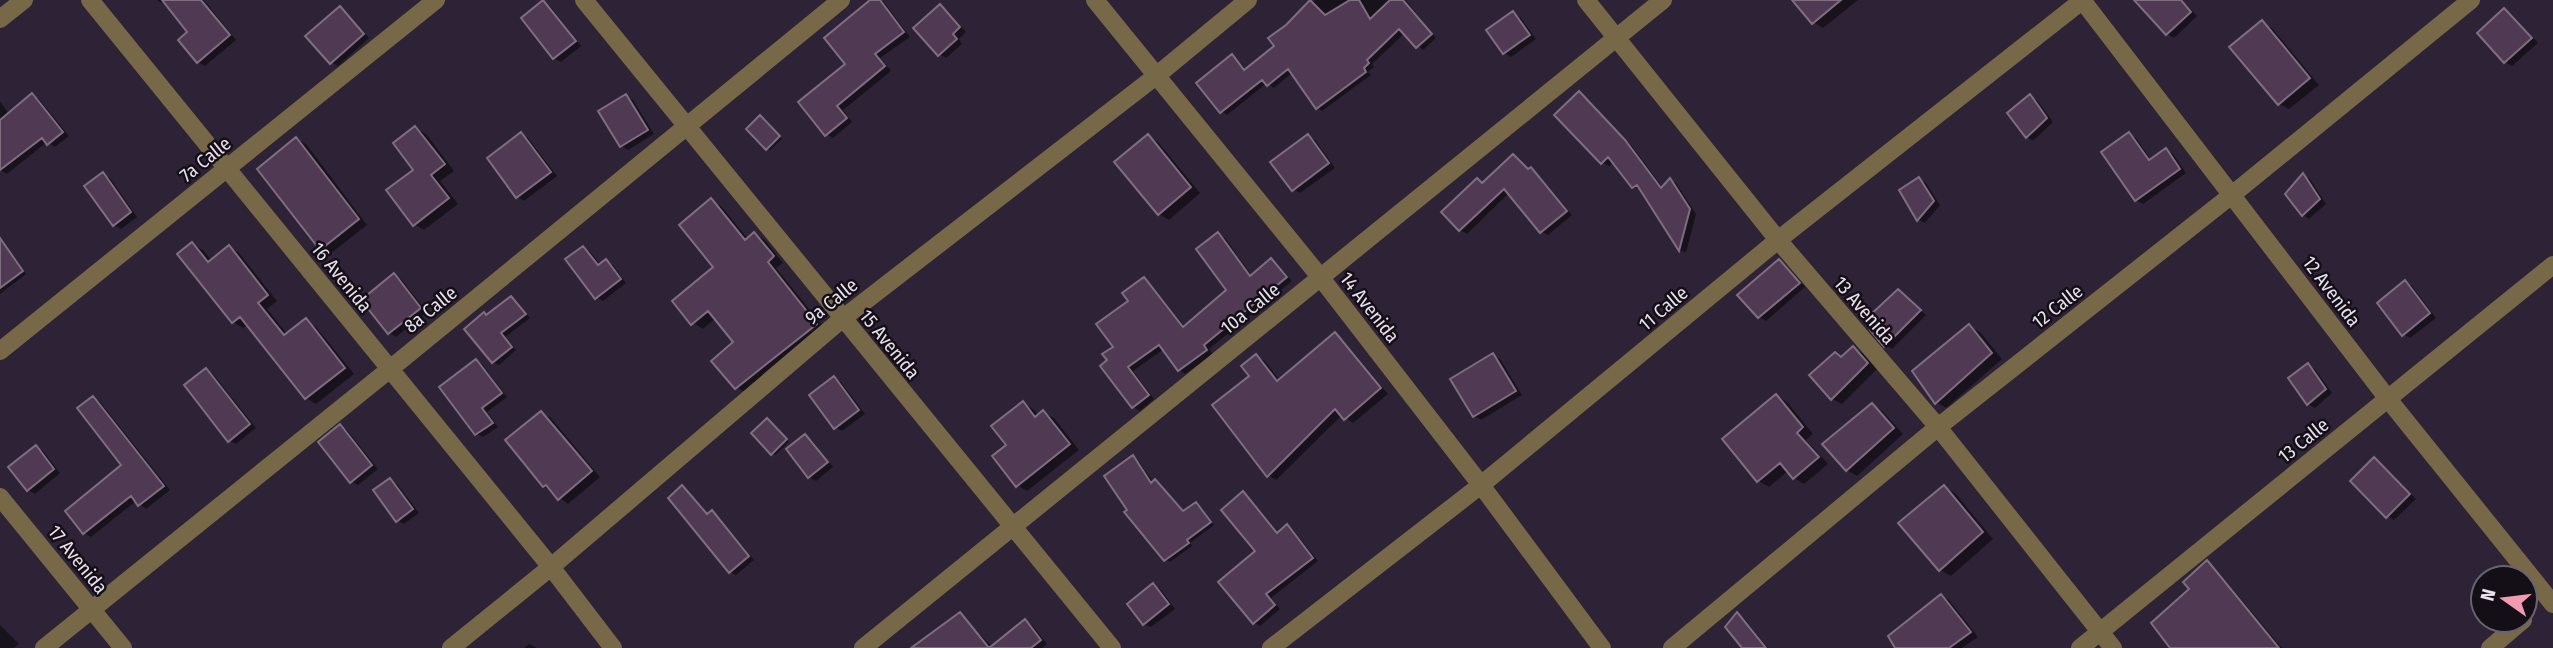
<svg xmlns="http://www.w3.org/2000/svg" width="2553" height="648" font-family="'Fira Sans Condensed',sans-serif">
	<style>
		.shadow { fill: #0007 }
		.building { fill: #503953; stroke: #7f6d80; stroke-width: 2 }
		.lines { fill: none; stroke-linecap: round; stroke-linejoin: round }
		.minor { stroke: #776948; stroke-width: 18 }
		.labels { text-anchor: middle; stroke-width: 5; stroke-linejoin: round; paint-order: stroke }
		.street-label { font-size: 19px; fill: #e9e1ee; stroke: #140f17 }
	</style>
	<rect width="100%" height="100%" fill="#2e2336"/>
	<path class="shadow" d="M157,0h47l32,40 -31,26 -7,-4 -18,-21 10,-9 -25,-32 -3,3z
		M873,0l10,1 27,36 -30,21 11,13 -48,39 9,12 -19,16 -7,-4 22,-70z
		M1315,0h91l30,38 -13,12 -18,-17 -33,31 2,3 -6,5 3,3 -49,36 -5,-4 -25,-34 -18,15 -7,-5 -40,32 -6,-4 11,-55 14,14 30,-24 11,-19z
		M1795,0h63l-35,28 -10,-6z
		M2145,0h37l15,16 -23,22 -7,-4z
		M543,2l7,4 31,40 -20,16 -7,-4z
		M940,6l7,4 19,22 -7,7 3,5 -16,14 -7,-4z
		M340,8l7,4 22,26 -31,28 -7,-4z
		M2505,10l6,4 27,29 -26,23 -7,-4z
		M1513,13l7,4 16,22 -25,18 -7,-4z
		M2262,22l10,6 47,57 -30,24 -10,-5z
		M1579,93l6,4 47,49 31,42 7,-8 6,3 20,31 -10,39 -6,-3 -38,-61 -8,-2 -20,-26 -5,5 -7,-4z
		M32,95l7,4 30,37 -14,11 -8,-5 -40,32 -7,-4v-69l9,13z
		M626,96l7,4 21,34 -26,16 -7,-4z
		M2030,96l7,4 16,22 -20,19 -6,-4z
		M763,119l19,20 -12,11 -3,-1z
		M415,128l11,6 28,37 -14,10 18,23 -34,26 -10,-6z
		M521,134l7,4 29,38 -33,25 -6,-4 -29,-38z
		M2129,135l7,3 16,23 14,-11 7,4 13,19 -43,31 -7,-4z
		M1148,136l10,6 42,51 -31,27 -10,-6z
		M1308,136l7,4 20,28 -35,25 -7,-4z
		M297,139l9,5 61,81 -37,29 -9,-5z
		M1514,157l15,13 8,3 35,42 -24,20 -7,-4 -32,-38 -42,41 -7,-4 17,-50 7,4z
		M103,174l7,4 27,39 -16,12 -7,-4z
		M2303,176l7,3 16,25 -17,15 -6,-4z
		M1919,179l7,4 14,22 -15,18 -6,-3 -18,-29z
		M711,200l10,6 27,33 6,-5 11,6 18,23 -7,5 50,62 -80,63 -10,-6 -1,-44 -19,-25 -13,11 -10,-6 22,-56z
		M1218,235l7,3 27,38 19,-16 6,3 15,18 -83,68 4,5 -28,20 -6,-4 -15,-21 -31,22 21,28 -14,12 -6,-4 -32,-41 8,-6 20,-59 14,-22 6,4 35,44 44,-36z
		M192,244l11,6 9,11 17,-14 10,6 38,48 -10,8 21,26 18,-14 10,6 38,47 -38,30 -10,-6 -58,-73 -5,3 -10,-6z
		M583,248l7,4 11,13 5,-4 7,4 13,18 -23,18 -7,-4z
		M10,254l5,3 11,17 -26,20v-32z
		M1779,261l7,4 19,22 -39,34 -7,-4z
		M394,275l7,4 26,33 -31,25 -7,-4z
		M2405,282l7,4 24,32 -26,20 -7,-4z
		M1898,291l28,24 -34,34 -7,-4z
		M512,298l5,3 13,17 -25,19 11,13 -17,15 -6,-3 -6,-46z
		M1969,326l11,6 22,27 -56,49 -10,-6z
		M1335,335l8,5 45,54 -35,29 -11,-8 -66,65 -8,-5 -16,-99 4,-20 9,5 15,20z
		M1854,348l10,6 13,15 -35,35 -10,-5 3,-45 8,4z
		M1493,355l7,4 22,36 -41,25 -7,-4z
		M476,361l6,3 25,33 -20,15 11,15 -15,10 -6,-3z
		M2308,365l7,4 17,24 -17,15 -7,-4 -18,-26z
		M206,370l7,4 43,54 -20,16 -7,-4z
		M834,378l7,4 24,32 -23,17 -7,-4z
		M1777,396l10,6 26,32 -7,6 22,24 -24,20 -10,-6 -6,-7 -19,16 -10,-6z
		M93,398l7,4 70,88 -24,19 -10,-8 -45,36 -7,-4 40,-68z
		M1023,403l10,6 6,7 4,-4 11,6 25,32 -52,41 -10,-6 -9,-40z
		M1872,405l10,6 21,23 -46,42 -10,-6z
		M541,413l10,5 49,59 -32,27 -24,-18z
		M770,422l19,20 -14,13 -3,-2z
		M340,426l7,4 31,39 -20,16 -7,-4z
		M805,436l7,4 21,27 -17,14 -7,-4z
		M36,447l7,4 17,22 -25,21 -7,-4z
		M1133,457l5,3 16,23 2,-1 4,2 24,28 12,-8 5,3 13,18 -24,18 2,3 -22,16 -5,-3 -36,-49z
		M2374,459l7,4 35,36 -22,21 -6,-4z
		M390,480l7,4 22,29 -15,11 -7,-4z
		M1944,487l11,6 38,46 -42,37 -11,-6 -40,-46z
		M683,488l5,3 21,24 3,-2 6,3 36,44 -18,15 -6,-3z
		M1244,493l5,4 30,36 8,-7 6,4 25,31 -47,37 9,11 -20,17 -6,-3 3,-72z
		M2207,563l8,5 67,80h-110l19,-59z
		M1153,585l7,4 15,20 -24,18 -7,-3z
		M1941,596l8,4 29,37 -16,11h-65z
		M960,614l33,34h-79z
		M1738,615l6,3 24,30h-24z
		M1026,621l6,4 15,19 -5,4h-39z
		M0,625l19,19 -5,4h-14z
		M529,644l8,4h-13z"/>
	<path class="building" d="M162,0h39l29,35 -33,28 -19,-23 9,-8z
		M543,0l33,41 -23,18 -32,-41z
		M870,0h10l24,32 -29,22 10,12 -48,40 10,12 -22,18 -27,-34 47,-38 -21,-26z
		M1310,0l15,15 25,-15h9l11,19 20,-19h13l29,34 -16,14 -17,-19 -32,31 2,3 -5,5 2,4 -50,37 -28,-40 -21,17 -5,-6 -42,33 -24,-30 36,-29 12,16 30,-24 -6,-8 18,-13z
		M1792,0h49l-29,24z
		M2134,0h47l10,12 -25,23z
		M940,4l20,23 -7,7 4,5 -19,17 -25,-28z
		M340,6l24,28 -34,30 -25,-28z
		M2504,8l28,30 -28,25 -27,-30z
		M1513,11l17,24 -27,19 -17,-24z
		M2262,20l48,58 -32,27 -49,-58z
		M1579,91l46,49 36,48 9,-10 20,31 -11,42 -42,-66 -5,3 -24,-31 -7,7 -47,-49z
		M32,93l31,39 -16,13 -5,-7 -42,32v-50z
		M626,94l22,36 -28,17 -22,-36z
		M2030,94l17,24 -21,20 -19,-25z
		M760,115l20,21 -14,14 -20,-21z
		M415,126l30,38 -14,11 18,23 -36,28 -27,-36 27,-20 -20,-27z
		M521,132l30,40 -35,26 -29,-40z
		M2129,132l20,28 17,-12 14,21 -45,32 -34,-49z
		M1148,134l43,53 -33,28 -44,-53z
		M1308,134l21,29 -37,28 -22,-29z
		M296,137l63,82 -39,31 -63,-81z
		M1513,154l15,15 3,-2 36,44 -27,22 -36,-44 -45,42 -18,-19 36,-34 5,5z
		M103,172l28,40 -18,14 -29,-40z
		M2303,173l17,26 -18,17 -17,-22z
		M1919,177l15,24 -17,20 -18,-31z
		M711,198l34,42 9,-8 20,24 -6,6 49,62 -82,65 -24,-28 22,-19 -25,-31 -17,14 -19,-24 41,-34 -34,-42z
		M1218,232l32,44 21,-18 16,19 -83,68 3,5 -29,21 -19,-26 -31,22 21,28 -17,13 -32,-42 7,-6 -5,-6 11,-7 -17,-23 32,-23 -6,-8 22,-16 39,50 43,-37 -30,-41z
		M0,238l23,33 -23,17z
		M192,242l16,20 21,-17 39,50 -10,8 26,32 22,-17 39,50 -40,31 -65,-82 -8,6 -55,-69z
		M583,246l15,19 8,-6 15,20 -26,20 -30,-40z
		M1779,259l21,24 -42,35 -21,-23z
		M394,273l27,35 -33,26 -27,-34z
		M2405,280l25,33 -28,23 -25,-33z
		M1898,289l23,21 -37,37 -14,-17 5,-4 -8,-8z
		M511,296l15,18 -25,19 11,14 -20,16 -28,-34 20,-17 2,3z
		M1969,324l23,29 -57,51 -23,-33z
		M1335,332l46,56 -37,32 -9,-11 -68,68 -55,-72 37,-29 -8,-10 15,-12 21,27z
		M1853,346l15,17 -37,37 -22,-25 26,-23 6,5z
		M1493,353l23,38 -43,26 -23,-38z
		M476,359l26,34 -20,15 11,15 -18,12 -36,-48z
		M2308,363l18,26 -19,16 -19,-27z
		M206,368l44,56 -22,18 -44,-57z
		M834,376l25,34 -25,19 -25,-34z
		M1776,394l27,33 -6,6 22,24 -26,22 -13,-16 -23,19 -35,-43z
		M93,396l71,90 -26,20 -7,-10 -48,38 -18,-23 56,-46 -44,-57z
		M1023,401l12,16 8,-7 27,34 -54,43 -24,-31 14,-11 -15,-19z
		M1872,403l22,25 -48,43 -24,-27z
		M541,411l51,60 -34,29 -12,-15 -3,2 -38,-47z
		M767,418l20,21 -16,16 -20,-22z
		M340,424l32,41 -22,18 -32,-41z
		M805,434l23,28 -20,16 -22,-29z
		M36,445l18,24 -27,22 -19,-24z
		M1133,455l18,28 4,-4 28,32 13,-9 15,20 -24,18 2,3 -25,18 -40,-49 3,-2 -23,-34z
		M2374,457l36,37 -24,24 -36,-37z
		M390,478l23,31 -17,13 -23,-32z
		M682,485l25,29 5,-4 37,46 -20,17 -61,-75z
		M1944,485l39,47 -44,39 -41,-48z
		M1243,491l34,42 10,-9 26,34 -47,36 9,11 -22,19 -35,-42 37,-31 -34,-41z
		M2207,560l72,88h-109l-19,-25 38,-34 -6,-7z
		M1153,583l16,21 -26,21 -16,-21z
		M1941,594l30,38 -22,16h-54l-7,-12z
		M960,612l29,36 36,-29 16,21 -10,8h-120z
		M1737,612l29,36h-24l-17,-21z"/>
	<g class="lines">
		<path class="minor" d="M90,0l461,567 62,81
			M584,0l528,648
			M1095,0l226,278 160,207 121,163
			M1586,0l192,240 160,187 175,221
			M2082,0l306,399 165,205
			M0,19l24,-19
			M0,351l436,-351
			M0,497l123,151
			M44,648l346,-279 451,-369
			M451,648l100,-81 291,-248 314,-243 92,-76
			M863,648l800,-648
			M1271,648l210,-163 297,-245 305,-240
			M1672,648l266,-221 295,-233 238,-194
			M2080,648l473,-383
			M2490,648l33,-28"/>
	</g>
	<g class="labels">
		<g class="street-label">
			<text transform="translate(205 159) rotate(-39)" y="7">7a Calle</text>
			<text transform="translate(342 277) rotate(51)" y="7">16 Avenida</text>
			<text transform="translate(2332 291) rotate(53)" y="7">12 Avenida</text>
			<text transform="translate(831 301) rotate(-39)" y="7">9a Calle</text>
			<text transform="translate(2057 306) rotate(-38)" y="7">12 Calle</text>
			<text transform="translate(1370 307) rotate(52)" y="7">14 Avenida</text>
			<text transform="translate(1250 308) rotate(-39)" y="7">10a Calle</text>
			<text transform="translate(1663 308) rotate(-40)" y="7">11 Calle</text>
			<text transform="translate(430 309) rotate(-39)" y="7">8a Calle</text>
			<text transform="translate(1865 310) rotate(49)" y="7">13 Avenida</text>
			<text transform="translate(890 344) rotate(51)" y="7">15 Avenida</text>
			<text transform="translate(2303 440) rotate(-39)" y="7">13 Calle</text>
			<text transform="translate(78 559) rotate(51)" y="7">17 Avenida</text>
		</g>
	</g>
	<g transform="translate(2504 599) rotate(284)"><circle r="33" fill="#140f17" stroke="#69636d" stroke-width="2"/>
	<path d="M0-5L12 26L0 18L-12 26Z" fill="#f29aaf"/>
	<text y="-10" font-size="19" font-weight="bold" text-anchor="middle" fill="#e9e1ee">N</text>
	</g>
</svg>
